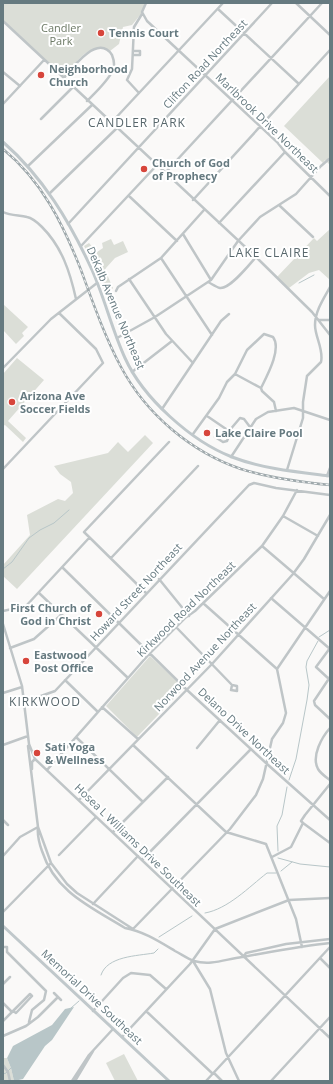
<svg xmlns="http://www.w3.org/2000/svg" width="333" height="1084" font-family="'Open Sans',sans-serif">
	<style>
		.green { fill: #dbded7 }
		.water { fill: #b8c6c8 }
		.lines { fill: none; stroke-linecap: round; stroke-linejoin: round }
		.stream { stroke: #b8c6c8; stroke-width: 1 }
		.minor { stroke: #bfc5c7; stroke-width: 2.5 }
		.major { stroke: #c0c8cb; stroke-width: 3 }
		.rail-casing { stroke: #9fa9ac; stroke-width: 2.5 }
		.rail { stroke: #fff; stroke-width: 1; stroke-dasharray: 3; stroke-linecap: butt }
		.poi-dot { fill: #d7453b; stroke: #fff; stroke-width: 1.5 }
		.labels { text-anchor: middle; stroke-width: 4; stroke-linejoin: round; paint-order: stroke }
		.park-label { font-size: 11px; fill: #6c7965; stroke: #fff }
		.poi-label { font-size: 11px; font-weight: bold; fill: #667a80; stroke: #fff; text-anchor: start }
		.street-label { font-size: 11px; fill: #667a80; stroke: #fff }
		.neighbourhood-label { font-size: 12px; letter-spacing: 1px; fill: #58676c; stroke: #fff }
	</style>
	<rect width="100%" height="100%" fill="#faf9f8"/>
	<path class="green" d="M3,3h142l-4,11 -9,11 -9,2 -4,17 -9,7c-22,-10 -33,11 -46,26l-61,-56z
		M330,76v89l-5,-5 -2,3 -39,-37z
		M330,229v51l-11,-10 -10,3 -20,15 -12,-11 37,-39 3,3z
		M111,239l3,6 9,-4 5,11 -13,6 -9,10 -1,2 8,18 -7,8 -9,-25 -13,-25 5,-3 8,9 6,-4 -1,-5z
		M3,304l25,23 -6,6 2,3 -8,8 -13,-14z
		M17,358l27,22 -36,41 18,17 -3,4 -18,-17 -2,1v-52z
		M145,435l8,8 -136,146 -14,-13v-11l27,-30 -3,-20 31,-16 7,2 8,-8 -2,-11 -11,-8 -6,-8 54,-13 10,-11 10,10z
		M150,656l34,32 -47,49 -31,-31z
		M124,1054l14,27h-23l-9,-18z
		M3,1058h4l4,10 3,13 -11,-1z"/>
	<path class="water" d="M74,1007l-22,33 -7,6 -22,33 -9,2 -3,-13 -4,-10 6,-12 39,-21 13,-16z"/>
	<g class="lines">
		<path class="stream" d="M299,283l15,-8
			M3,569l9,-7 17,-24 11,-8 14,-7 15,-13
			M319,637l11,-7
			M289,780l7,-21 11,-59 2,-15 -3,-18 1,-6 11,-20
			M278,851l-1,-25 5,-11 5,-28
			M278,858l22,6 30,3
			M281,871l11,-9
			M205,913c23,-4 44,-26 62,-40h9
			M159,937l33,-21
			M101,975c6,-19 36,-19 53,-22l4,-4
			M71,1008l8,-7
			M3,1074l3,-1 6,-6"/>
		<path class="minor" d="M146,3l-4,9 5,9 130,121 8,10 45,44
			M296,3l34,32
			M218,9l81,75
			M3,21l253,236 56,55 18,23
			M133,55h7v-4h-7
			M3,72l17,14
			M64,78c8,-10 34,-45 48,-23 2,5 3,10 1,15 -5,11 -17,22 -26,31
			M139,93l-12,-13 5,-11 2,-42 8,-13
			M3,104l41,-44
			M41,119l32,-32
			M111,123l112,-120
			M28,166l64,-61
			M165,173l157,-170
			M50,193l67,-65
			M129,196l48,45
			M193,200l137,-150
			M280,206l33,31
			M3,212c8,4 16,3 24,5 6,1 11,6 15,10 20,20 28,45 34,72
			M219,223l66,-71
			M68,224l204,-221
			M183,234l28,46
			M81,246l76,-81
			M161,258l51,77
			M129,279l37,55 27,29
			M208,282c4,2 8,5 12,6 10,1 29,-23 36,-31
			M116,291l2,-4 43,-29 43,-48
			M319,320h11
			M117,338l38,-21 56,-37 27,-39 22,-24 36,-23 25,-28 8,-7
			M3,368l48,-49 46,-36
			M132,372l40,-31
			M235,374l26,14
			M162,409l59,-88 8,-7
			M207,416l22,15
			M193,434l26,-36 8,-16 8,-8 12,-24 17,-16 9,3c9,12 -6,39 -12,51l1,3 12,11 2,9
			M215,437l8,5 4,-1 2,-5v-5l11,-13 4,1 6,8
			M231,457l25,-38 12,-7 26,-4 36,12
			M3,469l100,-106 -7,-14 -37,-36
			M287,470l16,-52v-16l4,-26 14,-14c3,-12 -6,-25 -6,-37 0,-14 9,-27 15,-38
			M327,476l3,-8
			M283,516l35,20
			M262,546l62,53
			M111,558l87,-92
			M63,568l124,122 80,74 63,56
			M159,579l30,37
			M39,593l89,85
			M146,593l-62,-61 85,-90
			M271,598l59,51
			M203,603l74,66
			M3,611l23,-5 63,-68
			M3,624l19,62 7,58 6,15 295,279
			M176,627l56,58 5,1v5l-6,-1 1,-5
			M10,648l24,-9 27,-24
			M330,677l-16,24 1,4 15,14
			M329,679l-13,-12 14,-19
			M65,680l33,32
			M3,693l19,-6
			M24,702l31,-11 194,-206 5,-2 22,5 54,7
			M102,707l36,32
			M330,728c-8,9 -19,28 -12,41 3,5 8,8 12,11
			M76,737l67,65
			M3,745l25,-9
			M133,745l93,87 40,12 30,75 6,28
			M28,746l10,81 13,36 16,21 10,9 56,36
			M197,748l23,-28
			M32,769v-7l3,-3
			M47,770l103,-117 35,-35 10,-7 67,-65 21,-30 14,-26
			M79,800l133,-136 81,-90 11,-15 26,-44
			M3,820l5,5
			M303,823l27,20
			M38,827c-1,9 1,16 4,24 13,41 49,56 83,77 18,3 35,14 50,23 6,3 13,8 19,10 17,5 32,-2 48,-4 29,-5 59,-11 88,-14
			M113,832l55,-55
			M59,855l37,-38
			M3,856l17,-19 18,-10
			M272,857l19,-10 12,-24 -2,-2 4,-6 25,-31
			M142,860l109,-111
			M93,904l45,-48
			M3,912l48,-49
			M133,929l97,-100 26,-34 7,-16 9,-40 11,-16 3,-10 -9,-44 53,-78
			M3,947h4v5l39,39 -2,9 -12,10 -3,12
			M244,956l2,-3 40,-9 44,-5
			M320,958l10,10
			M193,961l17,28 16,64 13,28
			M3,984l7,-7
			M54,993l7,7
			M3,1003l9,9 -9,9
			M13,1011l3,2 16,-17
			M93,1011l30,-33 8,-5 19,2 16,14
			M146,1011l67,63
			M12,1012l18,-18 2,2
			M3,1036l23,-10 12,-9 20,-20
			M122,1037l68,-73 25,-35 74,-29 41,-2
			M3,1065l5,7 2,9
			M214,1073l8,8
			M72,1081l17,-26 24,-26
			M75,1081l18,-30
			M206,1081l124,-134
			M271,1081l59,-64"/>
		<path class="major" d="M3,142c40,35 67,80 89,128 13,29 20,60 33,88 18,40 66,83 107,99 31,12 65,15 98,19
			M3,926l166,155"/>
		<g class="rail-casing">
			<path id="rail" d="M3,149c39,32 60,75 78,121 12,33 24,67 40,97 25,47 70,85 120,102 29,9 59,13 89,16"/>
		</g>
		<use href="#rail" class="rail"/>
	</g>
	<g class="poi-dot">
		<circle cx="101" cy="33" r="4"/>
		<circle cx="41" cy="75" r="4"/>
		<circle cx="144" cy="169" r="4"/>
		<circle cx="12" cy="402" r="4"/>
		<circle cx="207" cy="433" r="4"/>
		<circle cx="99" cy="614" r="4"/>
		<circle cx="26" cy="661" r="4"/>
		<circle cx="37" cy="753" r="4"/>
	</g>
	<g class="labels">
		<g class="park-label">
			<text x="61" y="32">Candler<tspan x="61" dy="13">Park</tspan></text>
		</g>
		<g class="poi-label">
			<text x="109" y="37">Tennis Court</text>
			<text x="49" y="73">Neighborhood<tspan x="49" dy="13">Church</tspan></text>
			<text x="152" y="167">Church of God<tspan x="152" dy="13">of Prophecy</tspan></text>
			<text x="20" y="400">Arizona Ave<tspan x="20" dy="13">Soccer Fields</tspan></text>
			<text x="215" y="437">Lake Claire Pool</text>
			<text x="91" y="612" text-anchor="end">First Church of<tspan x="91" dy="13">God in Christ</tspan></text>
			<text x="34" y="659">Eastwood<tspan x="34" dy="13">Post Office</tspan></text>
			<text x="45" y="751">Sati Yoga<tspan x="45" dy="13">&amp; Wellness</tspan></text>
		</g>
		<g class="street-label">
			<text transform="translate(205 64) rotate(-47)" y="4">Clifton Road Northeast</text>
			<text transform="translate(267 123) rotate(44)" y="4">Marlbrook Drive Northeast</text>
			<text transform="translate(116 308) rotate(67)" y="4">DeKalb Avenue Northeast</text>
			<text transform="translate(136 592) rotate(-47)" y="4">Howard Street Northeast</text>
			<text transform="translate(186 609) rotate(-44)" y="4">Kirkwood Road Northeast</text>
			<text transform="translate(205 657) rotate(-47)" y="4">Norwood Avenue Northeast</text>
			<text transform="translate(244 731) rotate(43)" y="4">Delano Drive Northeast</text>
			<text transform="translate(138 845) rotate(44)" y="4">Hosea L Williams Drive Southeast</text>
			<text transform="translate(92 997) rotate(43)" y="4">Memorial Drive Southeast</text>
		</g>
		<g class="neighbourhood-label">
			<text x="137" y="127">CANDLER PARK</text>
			<text x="269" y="257">LAKE CLAIRE</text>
			<text x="45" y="706">KIRKWOOD</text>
		</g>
	</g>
	<rect width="333" height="1084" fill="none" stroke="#667a80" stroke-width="8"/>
</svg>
